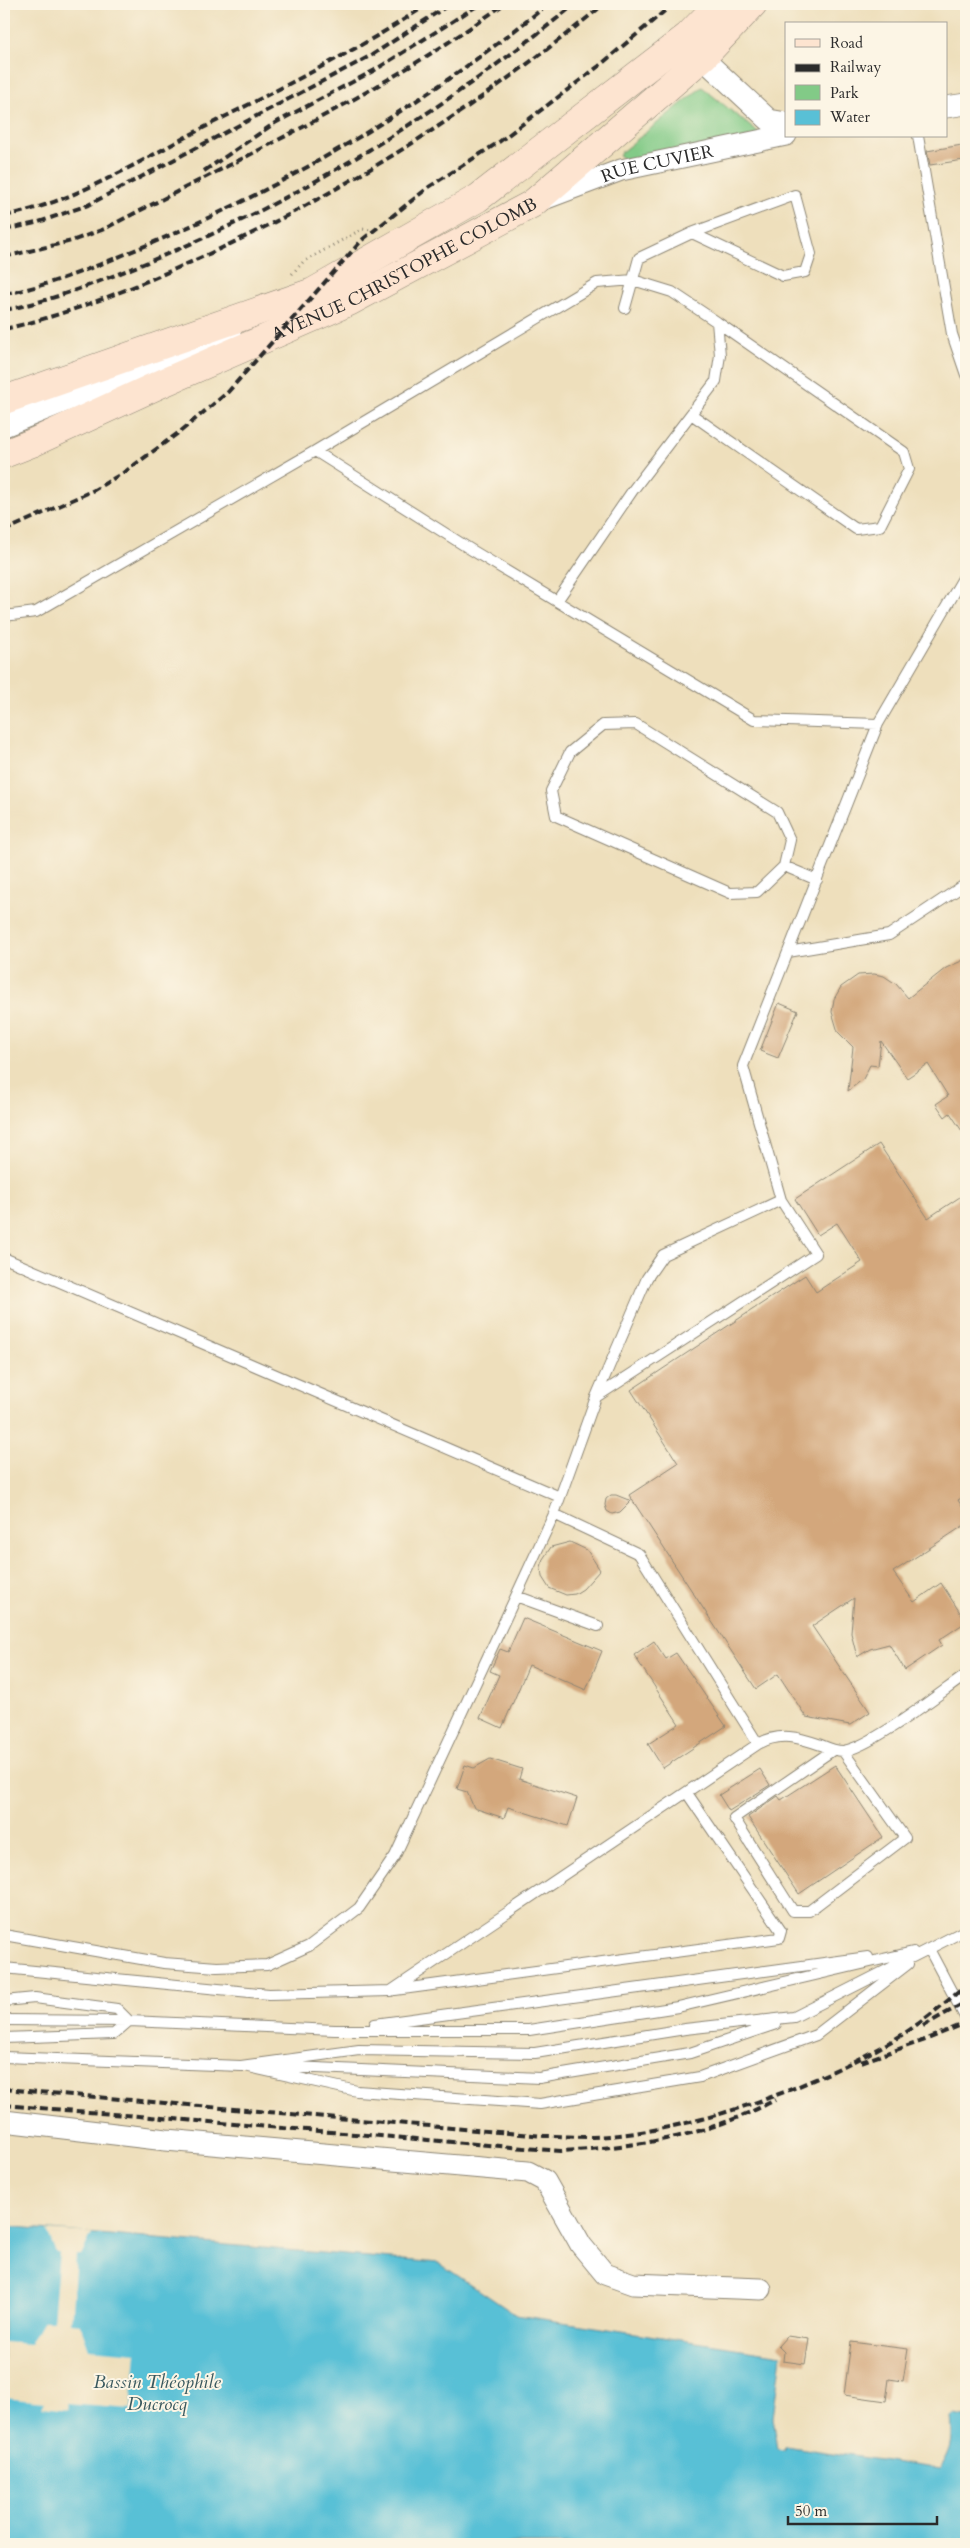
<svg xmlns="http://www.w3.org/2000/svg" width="970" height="2548" font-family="Cardo,serif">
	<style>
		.green { fill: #82ca87; stroke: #567a59 }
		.water { fill: #59c0d6; stroke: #427680 }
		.pier { fill: #eedfbc }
		.building { fill: #d3a77b }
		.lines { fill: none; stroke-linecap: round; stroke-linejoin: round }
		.lane-casing { stroke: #8c8574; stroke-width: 12 }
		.street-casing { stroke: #8c8574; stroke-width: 23 }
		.secondary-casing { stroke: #8c8574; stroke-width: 29 }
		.path { stroke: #8c8574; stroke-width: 3; stroke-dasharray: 1 4; stroke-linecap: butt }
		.lane { stroke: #fff; stroke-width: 10 }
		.street { stroke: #fff; stroke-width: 21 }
		.secondary { stroke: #fde4d0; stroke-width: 28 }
		.rail { stroke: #2b2b2b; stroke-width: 4; stroke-dasharray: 8 4; stroke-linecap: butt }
		.labels { text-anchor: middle; stroke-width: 4; stroke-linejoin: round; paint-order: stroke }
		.street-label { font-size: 18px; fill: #2b2b2b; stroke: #fcf5e5 }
		.water-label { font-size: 19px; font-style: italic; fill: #39585e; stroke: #fcf5e5 }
	</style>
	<rect width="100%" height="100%" fill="#fcf5e5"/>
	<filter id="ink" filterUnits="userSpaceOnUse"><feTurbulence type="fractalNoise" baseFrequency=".02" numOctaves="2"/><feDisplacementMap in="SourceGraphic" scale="10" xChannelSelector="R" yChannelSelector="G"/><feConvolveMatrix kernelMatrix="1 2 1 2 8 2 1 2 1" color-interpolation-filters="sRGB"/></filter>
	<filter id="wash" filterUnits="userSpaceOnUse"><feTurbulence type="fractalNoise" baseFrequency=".0096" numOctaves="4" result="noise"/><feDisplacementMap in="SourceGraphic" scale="20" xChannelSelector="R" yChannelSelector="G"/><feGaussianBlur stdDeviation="1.12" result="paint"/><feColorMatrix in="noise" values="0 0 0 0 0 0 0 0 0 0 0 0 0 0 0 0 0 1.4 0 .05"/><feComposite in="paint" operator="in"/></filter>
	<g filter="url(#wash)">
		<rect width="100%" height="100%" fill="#eedfbc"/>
		<path class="green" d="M702,87l59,48 -137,26 -5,-7z"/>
		<path class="water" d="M4,2226l435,37 77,52 265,40 -8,63 5,31 6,1 1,-4 155,23c13,-22 13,-27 11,-52l3,-2 12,2v127h-962z"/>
		<path class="pier" d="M47,2230l45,3 -11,22h-5l-5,68 9,1 9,25 47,4 -5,56 -64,-5 2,6 -28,-3 3,-5 -40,-4v-56l26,2 13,-23h10l6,-68h-3z"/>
		<g id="blocks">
			<path class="building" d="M962,145l2,15 -34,5 -3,-14z
				M966,959v178l-16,-24 -5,4 -9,-13 12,-8 -20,-32 -21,14 -26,-37 -3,25 -8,-1 -7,14 -15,12 5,-44 -15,-15 -6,-20 2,-13 7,-12 17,-12 16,-1 10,2 12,8 12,14 38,-30z
				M779,1003l19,8 -20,47 -18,-7z
				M879,1144l49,74 38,-25v302l-8,5 8,13v11l-73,48 21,30 27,-19 25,39 -27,18 3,5 -37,25 -16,-26 -19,5 -13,8 -6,-24 3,-35 -42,28 58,86 -20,13 -44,-8 -28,-43 -22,15 -127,-194 49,-32 -47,-73 174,-115 11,17 46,-30 -25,-39 -19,12 -23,-36z
				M611,1495h5l15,6 -11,11 -8,2 -5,-3 -2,-6 1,-6z
				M570,1542l17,8 13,20 -17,19 -8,5 -9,1 -17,-7 -7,-11 -1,-9 2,-9 8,-12z
				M523,1618l79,33 -16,39 -57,-25 -27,63 -22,-10 19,-43 -9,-4 10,-22 8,3z
				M654,1641l12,18 10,-6 50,73 -63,42 -15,-24 31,-20 -45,-69z
				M490,1759l32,10 -3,10 58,19 -9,28 -60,-19 -4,11 -30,-10 -7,-16 -10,-3 8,-24 9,3z
				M835,1765l48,72 -84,57 -51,-77 30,-21 3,4z
				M760,1769l10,16 -41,26 -10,-16z
				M787,2336l22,3 -4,25 -22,-3 1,-9 -6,-6z
				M851,2342l57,7 -5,32 -14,-2 -3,22 -42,-6z"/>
		</g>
	</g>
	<g filter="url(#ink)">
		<use href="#blocks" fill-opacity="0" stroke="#8c8574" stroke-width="1"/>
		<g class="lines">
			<g class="lane-casing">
				<path id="lane" d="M918,136l34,198 14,41
					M625,308l14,-50 53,-25 103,-38 16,59 -6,18 -22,4 -91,-43
					M691,414l165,115 24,-3 29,-57 -5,-17 -187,-130
					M315,451l282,-168 36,-3 39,12 45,30 3,33 -4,26 -83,109 -76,111
					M4,616l32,-4 279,-161 155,98 284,171 124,4
					M784,866l-27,26 -27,1 -174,-77 -5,-25 19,-39 33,-27 33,-1 141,88 13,28 -6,26 33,14
					M788,952l101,-17 77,-51
					M4,1258l556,239
					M596,1397l51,-119 16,-23 118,-55
					M554,1514l-38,82 82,30
					M758,1744l-119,-190 -85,-40 42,-117 220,-143 -35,-54 -38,-134 135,-342 88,-151
					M833,1750l-99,68 59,93h16l96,-73 -62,-87
					M4,1935l160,28 53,4 50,-2 42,-19 50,-38 36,-52 121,-260
					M929,1949l37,70
					M4,1968l265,26 122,-3 367,-247c22,-12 40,-7 63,1 7,3 14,6 22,6 27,-3 97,-58 123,-76
					M395,1990l384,-52 2,-7 -94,-138
					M4,2001l31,-3 82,11 12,12 206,9h194l149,-23 235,-55
					M4,2020l125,1
					M375,2024l493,-67
					M4,2038l110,-4 15,-13
					M4,2057l237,9 118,-16 176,3 150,-24 109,-12 172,-87
					M272,2066l267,12 151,-25 86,-29
					M249,2067l108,24 183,13 160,-27 116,-42 92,-71"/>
			</g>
			<g class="street-casing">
				<g id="street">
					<path d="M695,44l17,23 57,53 17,3"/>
					<path d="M946,107l20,-3"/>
					<path id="s1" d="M544,199l77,-29 165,-35"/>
					<path d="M4,426l226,-92"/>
					<path d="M4,2121l162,19 362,32 17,9 36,64 24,29 28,10 128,5"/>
				</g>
			</g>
			<g class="secondary-casing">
				<g id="secondary">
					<path d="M4,400l309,-108 165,-94 210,-162 31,-32"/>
					<path id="s2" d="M4,454l28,-11 126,-58 191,-83 183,-98 172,-148 49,-52"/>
				</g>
			</g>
			<path class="path" d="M292,274l11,-12 59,-33 11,1"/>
			<use href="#lane" class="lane"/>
			<use href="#street" class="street"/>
			<use href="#secondary" class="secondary"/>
			<path class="rail" d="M204,171l71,-48 100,-53 105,-66
				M4,216c71,-14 134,-54 197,-87 77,-40 155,-77 227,-125
				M4,230l32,-7 52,-18 284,-150 78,-51
				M4,257l68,-16 32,-12c135,-70 277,-135 400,-225
				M4,294c46,-8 92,-28 136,-46 147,-61 285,-144 408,-244
				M4,310c44,-8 86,-25 129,-42 160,-63 309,-156 442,-264
				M4,329c59,-13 116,-36 171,-60 155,-67 299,-158 429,-265
				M4,531l90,-41 32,-19 55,-40 47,-39 134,-152 67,-53 70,-45 100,-76 74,-62
				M923,2026l43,-24
				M861,2062l64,-22 41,-17
				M4,2089l540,47c16,0 33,1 49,1 96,-4 214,-48 297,-95 27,-15 52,-37 76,-56
				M4,2105l557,46c80,-5 142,-13 214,-51"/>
		</g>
	</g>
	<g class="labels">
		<g class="street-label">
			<text dy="6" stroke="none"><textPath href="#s1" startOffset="119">RUE CUVIER</textPath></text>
			<text dy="6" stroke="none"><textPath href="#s2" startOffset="441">AVENUE CHRISTOPHE COLOMB</textPath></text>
		</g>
		<g class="water-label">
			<text x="157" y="2388">Bassin Théophile<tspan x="157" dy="22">Ducrocq</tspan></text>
		</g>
	</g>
	<rect width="970" height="2548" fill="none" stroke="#fcf5e5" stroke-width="20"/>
	<rect x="785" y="22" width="162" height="115" fill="#fcf5e5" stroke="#a8a49b"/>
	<rect x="795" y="39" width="25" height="8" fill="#fde4d0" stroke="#a8a49b"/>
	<text x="830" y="48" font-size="15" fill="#2b2b2b">Road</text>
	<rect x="795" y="64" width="25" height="8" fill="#2b2b2b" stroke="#a8a49b"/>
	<text x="830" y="72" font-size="15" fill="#2b2b2b">Railway</text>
	<rect x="795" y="85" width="25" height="15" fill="#82ca87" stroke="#a8a49b"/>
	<text x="830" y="98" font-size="15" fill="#2b2b2b">Park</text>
	<rect x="795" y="110" width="25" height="15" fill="#59c0d6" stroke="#a8a49b"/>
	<text x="830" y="122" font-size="15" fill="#2b2b2b">Water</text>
	<path d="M788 2516v8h149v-8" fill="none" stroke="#2b2b2b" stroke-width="2.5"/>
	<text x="795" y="2516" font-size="15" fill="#2b2b2b" stroke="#fcf5e5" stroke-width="4" paint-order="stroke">50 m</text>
</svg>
